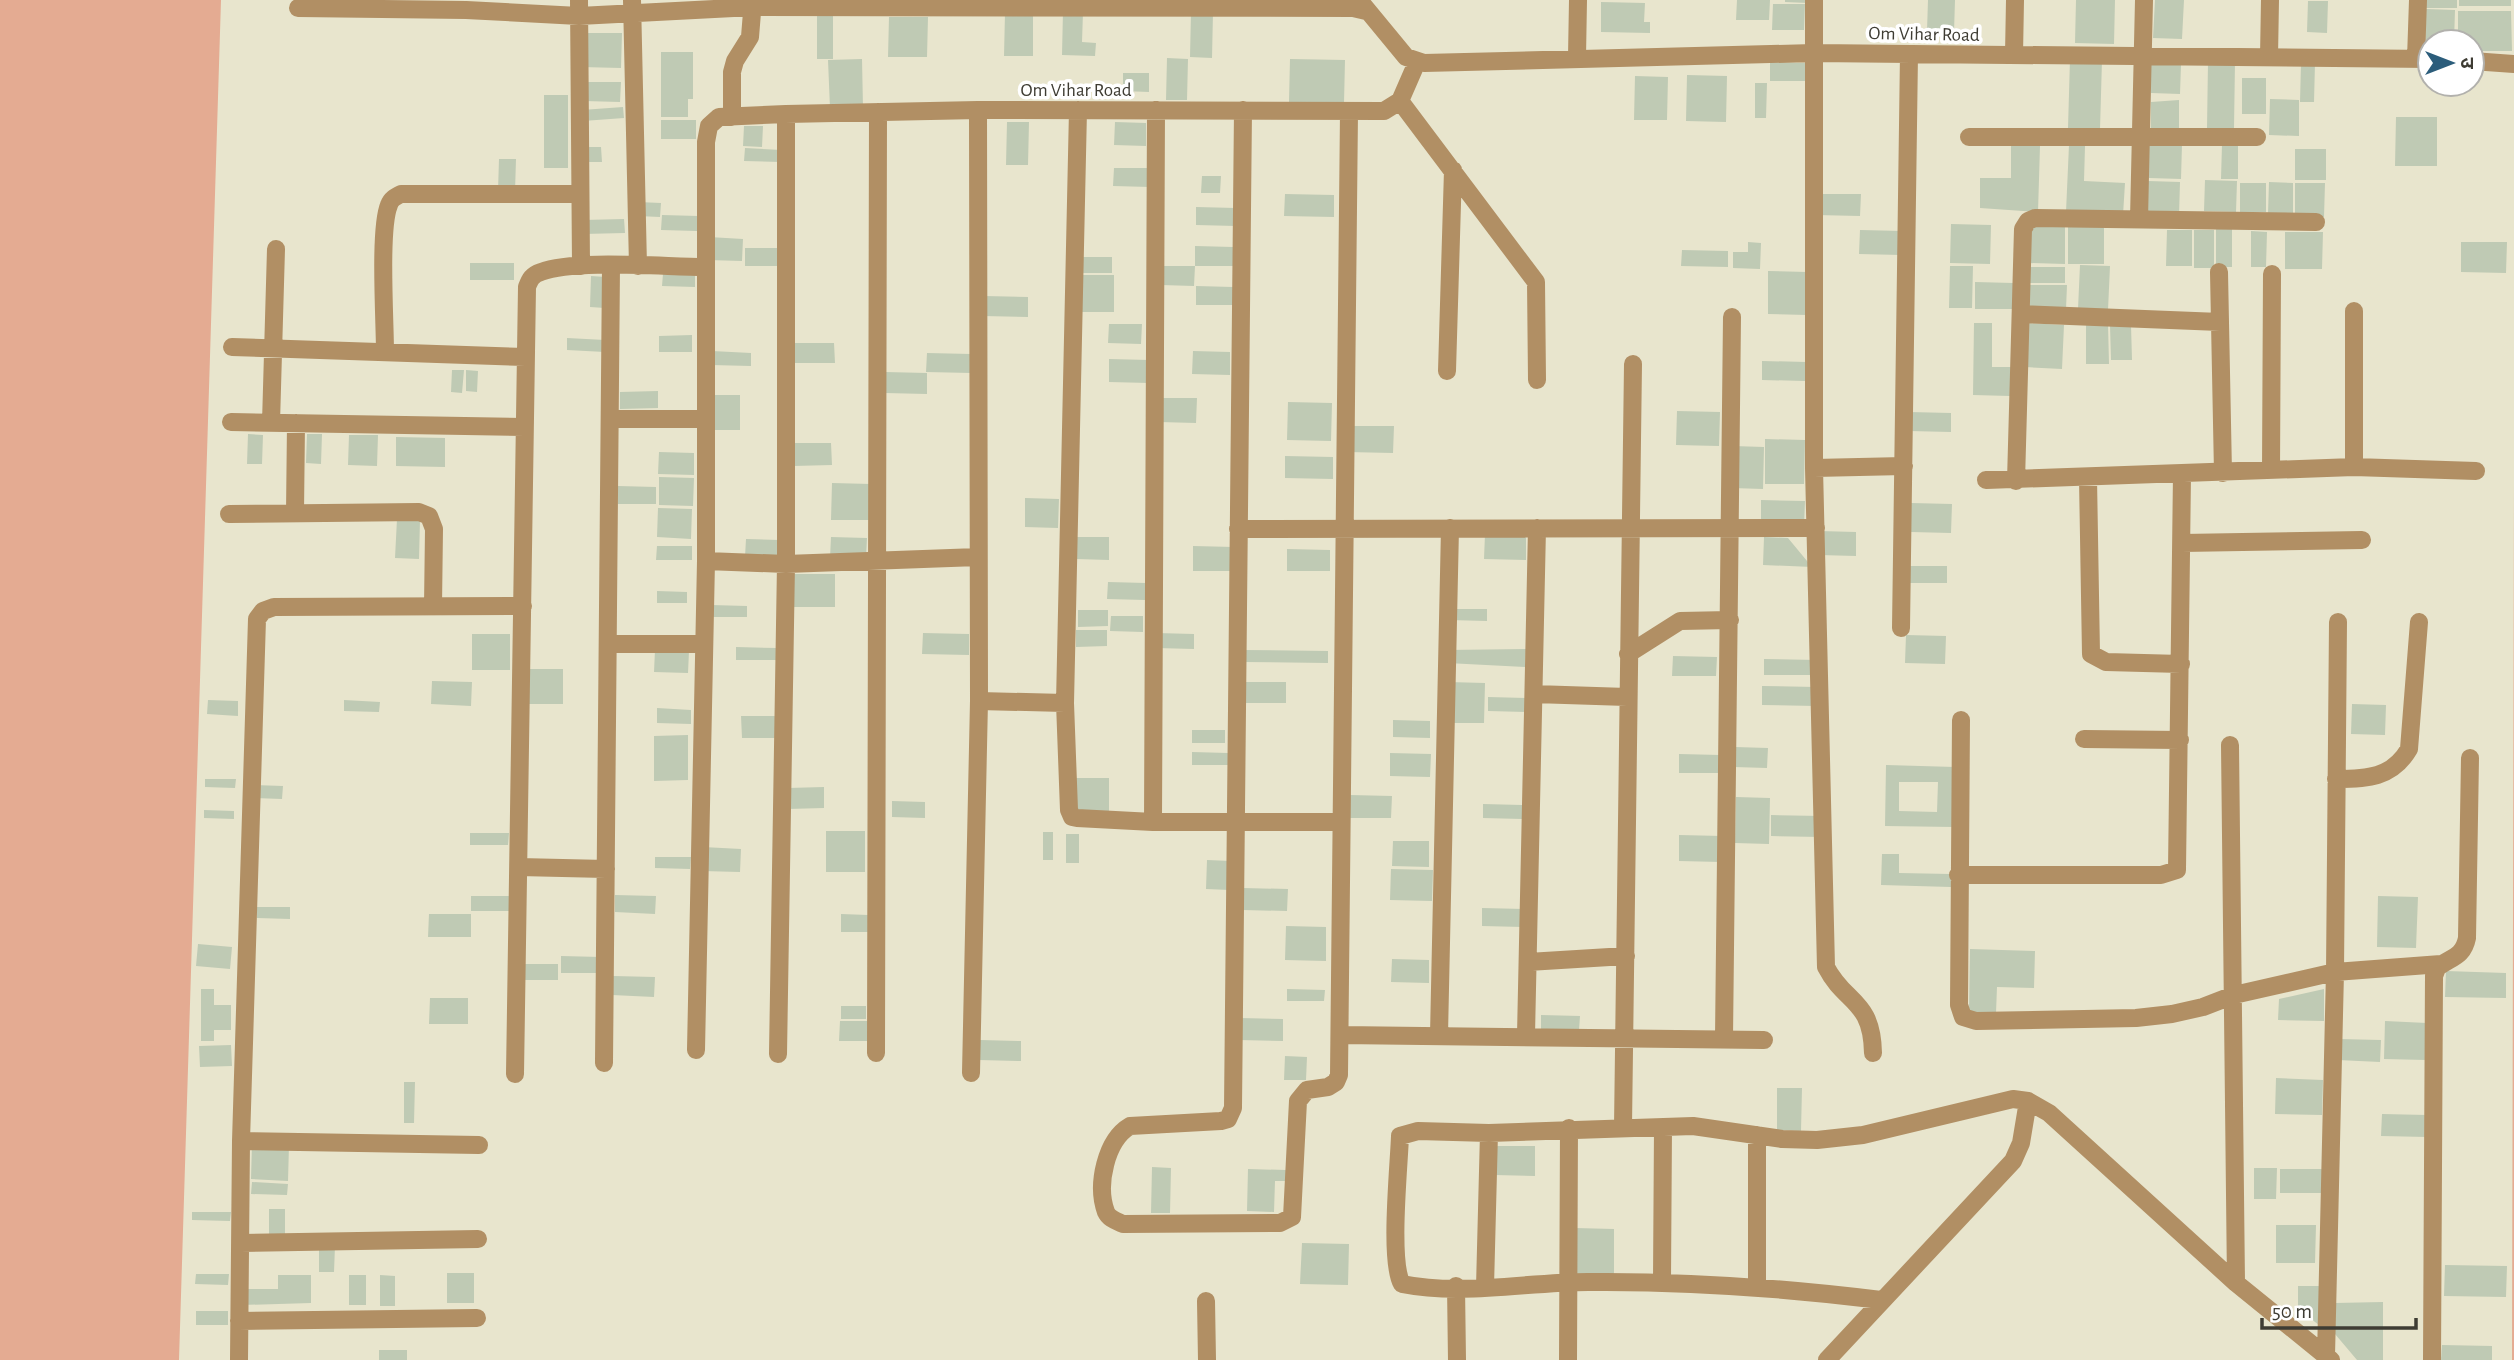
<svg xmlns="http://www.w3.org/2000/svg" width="2514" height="1360" font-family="'Alegreya Sans','Noto Sans Devanagari',sans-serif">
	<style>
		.green { fill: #e4ab92 }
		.building { fill: #bfcab4; fill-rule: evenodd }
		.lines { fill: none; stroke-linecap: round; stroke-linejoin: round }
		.minor { stroke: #b18f64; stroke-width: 18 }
		.labels { text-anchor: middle; stroke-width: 7; stroke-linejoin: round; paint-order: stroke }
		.street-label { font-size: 19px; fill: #3e3c33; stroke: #fff }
	</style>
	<rect width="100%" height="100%" fill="#e8e5cd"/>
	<path class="green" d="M0,0h221l-42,1360h-179z
		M2514,483v877h-2z"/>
	<path class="building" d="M1737,0h33l-1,20h-33z
		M1785,0h23v3l-23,-1z
		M1928,0h27l-1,32 -27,-1z
		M2076,0h39l-1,44 -39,-1z
		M2155,0h29l-2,39 -29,-1z
		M2423,0h34v8h-34z
		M2459,0h52v6h-52z
		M2308,1h20l-1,32 -20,-1z
		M1601,2l44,1 -1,19h6v11l-49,-1z
		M1773,4h32l-1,26h-32z
		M2426,9l29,1 -1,32h-24v13h-5z
		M1063,11l20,1 -1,30 14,1 -1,13 -33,-1z
		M2458,11h53l1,40h-40v-9h-14z
		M1191,12h22l-1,46 -22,-1z
		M1005,13l28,1v42h-29z
		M817,15h16v44h-16z
		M889,17h39l-1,40h-39z
		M581,33h41l-1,35 -40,-1z
		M661,52h32v47h-5v18h-27z
		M1167,58l21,1 -1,41h-21z
		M862,59l1,49h-33l-2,-48z
		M1290,59l55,1 -1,43 -55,-1z
		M2070,59l32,1 -2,69 -32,-1z
		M1770,62l37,1v18h-37z
		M2208,62h27l-1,66h-27z
		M2151,63l30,1 -1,30 -29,-1z
		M2301,63h14l-1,39h-14z
		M1123,73h26v19l-26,-1z
		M1687,75l40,1 -1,46 -40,-1z
		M1635,76l33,1 -1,43h-33z
		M2242,78h24v36h-24z
		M584,82h37l-1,20 -36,-1z
		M1755,83h12l-1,35h-11z
		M544,95h24v73h-24z
		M2270,99l29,1v36l-30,-1z
		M2179,100v31l-28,-1v-28z
		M623,107l1,11 -41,3 -1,-11z
		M2396,117h41v49h-42z
		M661,120h35v19h-35z
		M1007,122h22l-1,43h-22z
		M1115,122l31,1v23l-32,-1z
		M744,126h19l-1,21 -19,-1z
		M2149,144h33l-1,35 -32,-1z
		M2222,144l16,1v34h-17z
		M2011,145l29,1 -2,66 -58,-4v-30h31z
		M2069,145l16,1 -1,35 41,2 -2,32 -57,-3z
		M584,147h17l1,15h-18z
		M745,148l36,2v12l-37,-1z
		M2295,149h31v31h-31z
		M499,159h17l-1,33 -17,-1z
		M1114,168h36v19l-37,-1z
		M1202,176h19l-1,17h-19z
		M2205,180l32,1 -1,31 -32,-1z
		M2148,181l32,1 -1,34h-32z
		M2269,182l24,1v31h-25z
		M2240,183h26v29h-26z
		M2295,183h30l-1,34h-29z
		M1285,194l49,1v22l-50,-1z
		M1817,194h44l-1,22 -44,-1z
		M638,202l23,1 -1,14 -22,-1z
		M1196,207l40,1v18l-40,-1z
		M662,215l36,1 -1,15 -36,-1z
		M624,219l1,14 -42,1v-14z
		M1951,224l40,1 -1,39 -40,-1z
		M2030,225l35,1v38l-36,-1z
		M2068,226h36v38h-36z
		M2216,228h16v39h-16z
		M1860,230l42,1 -1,24 -42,-1z
		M2167,230h25v36h-26z
		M2194,230h20v38h-20z
		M2251,231l16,1 -1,35h-15z
		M2285,232h38l-1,37h-37z
		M709,237l34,2 -1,22 -34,-1z
		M1748,242l13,1 -1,26 -27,-1v-16h15z
		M2461,242h46l-1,31 -45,-1z
		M1195,246l38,1v19h-38z
		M745,248h37v18h-37z
		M1682,250l46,1v16l-47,-1z
		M1079,257h33v16h-33z
		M470,263h44v17h-44z
		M2080,265l30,1 -2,44 -30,-1z
		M1161,266h34l-1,20 -33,-1z
		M1950,266h23l-1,42h-23z
		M2029,267h36v16h-36z
		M1768,271l39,1v43l-39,-1z
		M663,274l32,1v12l-33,-1z
		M1079,275h35v37h-35z
		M591,276l15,1 -1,31 -15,-1z
		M1975,282l38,1v26h-38z
		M2030,285h37l-1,24h-37z
		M1196,286l37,1v18h-37z
		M984,296l44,1v20l-45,-1z
		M1974,323h18v44h19l-1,29 -37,-1z
		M2027,323l37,2 -2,44 -37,-2z
		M2086,323h22l1,41h-23z
		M1109,324h33l-1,20 -33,-1z
		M2110,325h21l1,35h-21z
		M692,335v17h-33v-16z
		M567,338l38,2v12l-38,-2z
		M794,343h40l1,20h-41z
		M712,351l39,2v13l-40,-1z
		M1193,351l37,1v23l-38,-1z
		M927,353l44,1v19l-45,-1z
		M1109,359l40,1v23l-40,-1z
		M1762,361l44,1 -1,19 -43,-1z
		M452,370h12l-2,23 -11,-1z
		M466,370l12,1 -1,21 -11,-1z
		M885,372l42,1v21l-42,-1z
		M658,391v17l-38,1v-17z
		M709,395h31v35h-31z
		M1159,398h38l-1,25 -37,-1z
		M1288,402l44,1 -1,38 -44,-1z
		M1677,411l43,1 -1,34 -43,-1z
		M1909,412l42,1v19l-42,-1z
		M1347,426h47l-1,27 -46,-1z
		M248,434l15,1 -1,29h-15z
		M307,434h15l-1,30 -15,-1z
		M349,435h29l-1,31 -29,-1z
		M396,437l49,1v29l-49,-1z
		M1765,439l40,1 -1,44h-39z
		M793,443h38l1,22 -39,1z
		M1733,446l31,1 -1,42 -31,-1z
		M659,452l35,1v22l-36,-1z
		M1285,456l48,1v22l-48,-1z
		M659,477l35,1 -1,28 -34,-1z
		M832,483l39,1 -1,36h-39z
		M618,486l38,1v17h-38z
		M1025,498l34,1 -1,29 -33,-1z
		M1761,500l44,1 -1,25h-43z
		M1911,503l41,1 -1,29 -40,-1z
		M658,508l34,1 -1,30 -34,-2z
		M397,519l23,1 -1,39 -24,-1z
		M1819,531l37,1v24l-37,-1z
		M1485,534h41v26l-42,-1z
		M831,537l36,1 -1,20h-36z
		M1076,537h33v23l-33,-1z
		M1764,537l24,1 24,29 -49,-2z
		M746,539l33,1 -1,18 -33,-1z
		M657,546h35v14h-36z
		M1193,546l41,1 -1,24h-40z
		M1287,549l43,1v21h-43z
		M1909,566h38v17h-38z
		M791,574h44v33h-44z
		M1108,582l38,1 -1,17 -38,-1z
		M657,591l30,1v11h-30z
		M711,605l36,1v11h-37z
		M1449,609h38v12l-38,-1z
		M1078,610h30v16l-30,1z
		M1111,616h32v16l-33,-1z
		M1076,630h31v16l-31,1z
		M923,633l46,1v21l-47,-1z
		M1156,633l38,1v15l-38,-1z
		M472,634h38v36h-38z
		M1906,635l40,1 -1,28 -40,-1z
		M736,647l41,1v12h-41z
		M1526,649l-1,18 -78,-4v-13z
		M655,650l34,1 -1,22 -34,-1z
		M1243,650l85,1v12l-85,-1z
		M1673,656l44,1 -1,19h-44z
		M1764,659l53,1v15h-53z
		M529,669h34v35h-34z
		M432,681l40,1 -1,24 -40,-2z
		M1242,682h44v21h-44z
		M1448,682l37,1 -1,40h-37z
		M1762,686l54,1v19l-54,-1z
		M1488,697l39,1v14l-39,-1z
		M208,700l30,1v15l-31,-2z
		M344,700l36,2 -1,10 -35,-1z
		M2352,704l34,1 -1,30 -34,-1z
		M657,708l34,2v14l-34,-1z
		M741,716h36l1,22h-36z
		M1393,720l37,1v17l-37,-1z
		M1192,730h33v13h-33z
		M688,735v45l-34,1v-45z
		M1735,747l33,1 -1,20 -33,-1z
		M1192,752l36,1v12h-36z
		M1390,753l41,1 -1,23 -40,-1z
		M1679,754l41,1v18h-41z
		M1886,765l69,2 -1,60 -69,-1zM1899,782h39l-1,30 -38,-1z
		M1076,778h33v35l-33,1z
		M205,779h31l-1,9 -30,-1z
		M252,785l31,1 -1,13 -30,-1z
		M824,787v21l-36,1v-21z
		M1350,795l42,1 -1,22h-41z
		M1736,797l34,1 -1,46 -34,-1z
		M892,801l33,1v16l-33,-1z
		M1483,804l39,1v14l-39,-1z
		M204,810l30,1v8l-30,-1z
		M1771,815l50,1v21l-50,-1z
		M826,831h39v41h-39z
		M1043,832h10v28h-10z
		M470,833h39l-1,12h-38z
		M1066,834h13v29h-13z
		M1679,835l43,1 -1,26 -42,-1z
		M1393,841h36v26l-37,-1z
		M703,847l38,2 -1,23 -38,-1z
		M1882,854h17v19l52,1v13l-70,-2z
		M655,857h36l-1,12 -35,-1z
		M1207,860l24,1 -1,29 -24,-1z
		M1391,869l42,1 -1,31 -42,-1z
		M1243,888l45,1 -1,22 -44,-1z
		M615,895l41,1 -1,18 -40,-2z
		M471,896h40v15h-40z
		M2378,896l40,1 -2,51 -39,-1z
		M257,907h33v12l-33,-1z
		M1482,908l42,1 -1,18 -41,-1z
		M429,914h42v23h-43z
		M841,914l27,1v17h-27z
		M1286,926l40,1v34l-41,-1z
		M198,944l34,3 -2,22 -34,-3z
		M1970,949l65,2 -1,37 -37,-1 -1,26h-27z
		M561,956l40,1v16h-40z
		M1392,959l37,1v23l-38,-1z
		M522,964h36v16h-36z
		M2446,971l60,2v25l-61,-1z
		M613,976l42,1 -1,20 -42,-2z
		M201,989h13v16h17v25h-17v11h-13z
		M1287,989l38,1 -1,11h-37z
		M2324,989v32l-46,-1 1,-21z
		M430,998h38v26h-39z
		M841,1006h25v13h-25z
		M1541,1015l39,1 -1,14h-38z
		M1240,1018l43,1v22l-44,-1z
		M840,1021h29l-1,20h-29z
		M2385,1021l42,2 -1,37 -42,-1z
		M2339,1039l42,1 -1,22 -42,-2z
		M980,1040l41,1v20l-42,-1z
		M231,1045l1,21 -32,1 -1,-21z
		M1285,1056l22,1 -1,23h-22z
		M2276,1078l47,2 -1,35 -47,-1z
		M404,1082h11l-1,41h-10z
		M1777,1088h25l-1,43 -24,-1z
		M2382,1114l45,1v22l-46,-1z
		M252,1143l37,2 -1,36 -37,-2z
		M1495,1146h40v30l-40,-1z
		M1152,1167l19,1 -1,45h-19z
		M2254,1168h23l-1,31h-22z
		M1248,1169l38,1v11h-11l-1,31 -27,-1z
		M2280,1169h46v24h-46z
		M252,1182l36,2 -1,11 -36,-1z
		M269,1209h16v25h-16z
		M192,1212h39l-1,9 -38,-1z
		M2276,1225h40l-1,38h-39z
		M1575,1228l39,1v48l-40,-1z
		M1302,1243l47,1 -1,41 -48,-1z
		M319,1246h16l-1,26h-15z
		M2445,1265l62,1 -1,31 -62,-1z
		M447,1273h27v30h-27z
		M196,1274h33l-1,11 -33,-1z
		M278,1275h33v28l-68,2 1,-16h34z
		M349,1275h17v30h-17z
		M380,1275l15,1v30h-15z
		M2298,1286h21v39l-21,-16z
		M2383,1302v58h-26l-22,-26v-31z
		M196,1311h32v14h-32z
		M2442,1345l50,1v14h-51z
		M379,1350h28v10h-28z"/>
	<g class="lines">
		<path class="minor" d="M579,0l2,266
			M632,0l6,266
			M1359,0l47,57 18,6 390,-10 616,6
			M1814,0v468l12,499c19,37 46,32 47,86
			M298,8l168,2 113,6 174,-9 600,1 13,3
			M2014,55l1,-55
			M1577,57l1,-57
			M2269,57l1,-57
			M2416,59l2,-59
			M2472,61l42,3
			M1400,101l136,181 1,98
			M1078,110l-13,593 4,107 3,7 5,1 76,4h187
			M1243,110l-10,998 -5,11 -7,2 -91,5c-24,14 -34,59 -24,86 3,7 11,9 17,12l157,-1 12,-6 6,-116 9,-11 21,-3 8,-5 3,-7 10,-963
			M732,117v-45l3,-11 15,-24 3,-37
			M1969,137h288
			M2139,219l5,-219
			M2219,272l4,201
			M2354,311v156
			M2022,314l198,8
			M232,347l293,10
			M385,352c0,-31 -6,-123 4,-147 2,-6 6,-8 12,-11h179
			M1447,371l6,-201
			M610,419h95
			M231,422l293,5
			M271,423l5,-174
			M1814,468l90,-2
			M2271,470l1,-196
			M2088,478l3,176 15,8 75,2
			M1986,480l368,-13 122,4
			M2016,481l7,-252 5,-8 7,-3 281,4
			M295,513l1,-90
			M229,514l190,-2 10,4 5,13 -1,77
			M1238,529l578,-1
			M2182,543l180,-3
			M706,561l80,3 192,-7
			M1901,628l8,-574
			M608,644h96
			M1628,654l52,-33 50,-1
			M1534,694l93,3
			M979,701l86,2
			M1961,720l-2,285 4,12 13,4 160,-3 36,-4 31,-7 31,-12 101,-23 106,-8
			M2084,739l96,1
			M2230,745l6,538
			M2336,779c31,0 56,-1 73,-30l10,-127
			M1153,822l3,-712
			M519,867l87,2
			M1958,875h203l16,-5 5,-396
			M1528,962l98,-6
			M1341,1035l423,5
			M1439,1035l11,-507
			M1526,1035l11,-507
			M1724,1038l8,-721
			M696,1050l10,-489v-419l3,-16 10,-9 67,-3 192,-4 406,1 16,-10 17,-39
			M876,1053l2,-941
			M778,1054l8,-490v-450
			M604,1063l7,-797
			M971,1073l8,-372 -1,-591
			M515,1074l12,-787c3,-8 5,-12 14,-15 33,-13 124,-5 163,-5
			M1623,1127l10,-763
			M241,1141l238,4
			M241,1243l237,-4
			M1662,1281l1,-154
			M1456,1286l1,74
			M1485,1287l4,-154
			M1757,1288v-153
			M1881,1300c-98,-12 -195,-19 -293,-18 -60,0 -126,14 -186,2 -13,-22 -3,-118 -2,-148l18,-5 71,2 204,-7 89,13 35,1 46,-5 150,-36 15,2 21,12 187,170 95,77
			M1206,1301l1,59
			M239,1321l238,-3
			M2326,1356l9,-384 3,-350
			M239,1360l2,-219 16,-522 6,-8 11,-4 249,-1
			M1568,1360l1,-232
			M1827,1360l186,-199 8,-18 7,-42
			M2432,1360l2,-384 3,-8c13,-11 26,-10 30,-30l3,-180"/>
	</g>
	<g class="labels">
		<g class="street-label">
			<text transform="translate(1924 33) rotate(1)" y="7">Om Vihar Road</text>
			<text x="1076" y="96">Om Vihar Road</text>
		</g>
	</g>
	<g transform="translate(2451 63) rotate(90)"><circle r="33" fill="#ffffff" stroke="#b2b1ad" stroke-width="2"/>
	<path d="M0-5L12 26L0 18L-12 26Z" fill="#2c5d7b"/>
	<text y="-10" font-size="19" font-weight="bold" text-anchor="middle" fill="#3e3c33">उ</text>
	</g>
	<path d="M2262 1318v10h154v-10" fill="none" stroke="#3e3c33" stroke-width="3.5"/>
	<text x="2272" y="1318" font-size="21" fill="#3e3c33" stroke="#ffffff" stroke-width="5" paint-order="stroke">50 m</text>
</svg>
